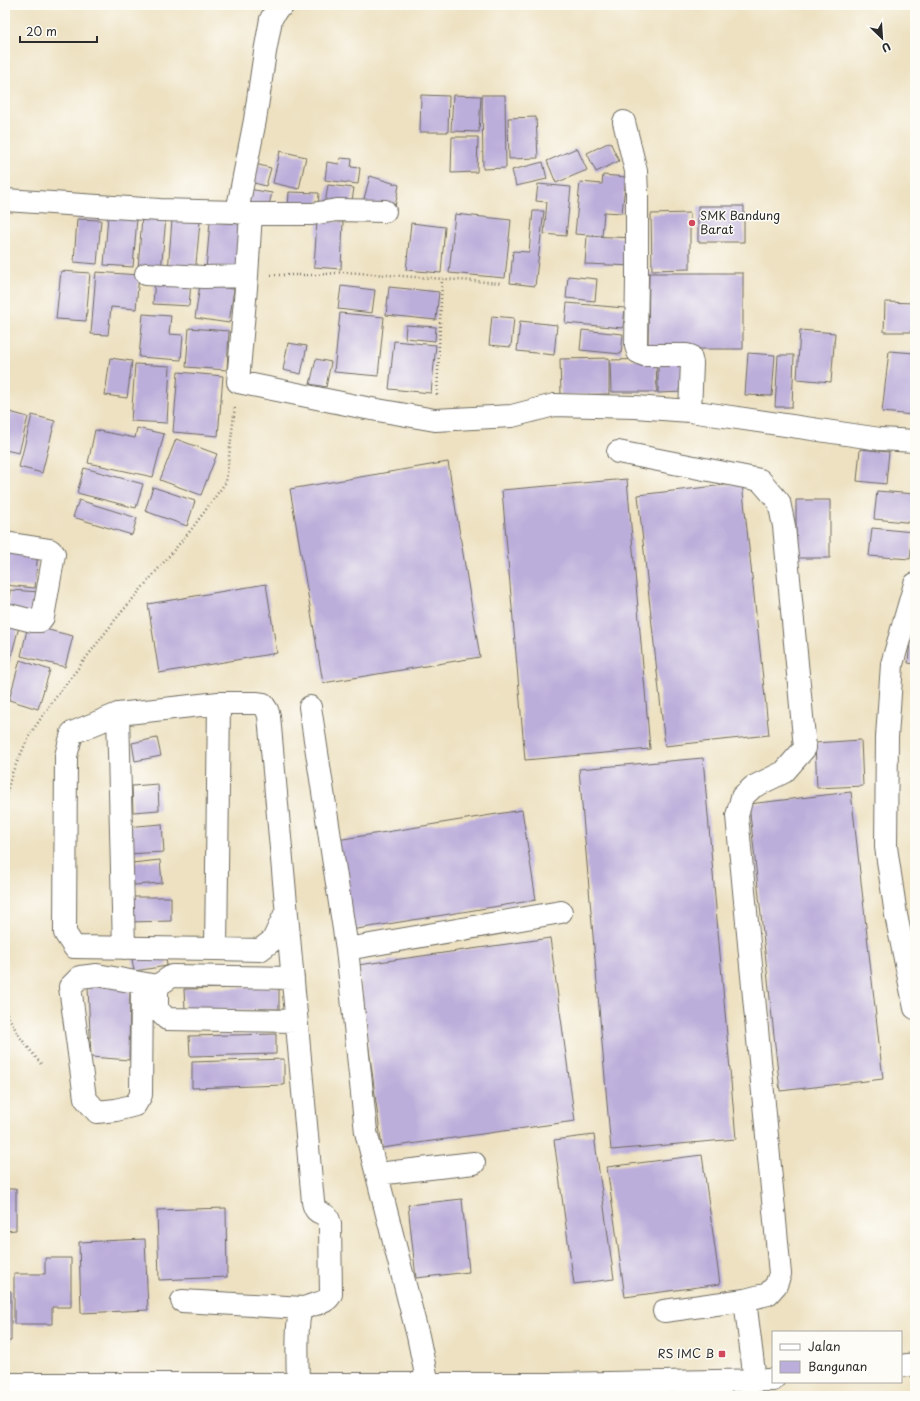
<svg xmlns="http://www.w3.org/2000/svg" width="920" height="1401" font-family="'Playpen Sans',sans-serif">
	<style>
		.building { fill: #bcaeda }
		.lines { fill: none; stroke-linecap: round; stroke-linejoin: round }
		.minor-casing { stroke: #6f6b60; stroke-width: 24 }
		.highway-casing { stroke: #6f6b60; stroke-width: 24 }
		.path { stroke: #6f6b60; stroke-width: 2.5; stroke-dasharray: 1 3; stroke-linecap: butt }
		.minor { stroke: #fff; stroke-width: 22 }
		.highway { stroke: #fff; stroke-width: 22 }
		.poi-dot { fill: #d1495b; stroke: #fdfcf7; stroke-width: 1.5 }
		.labels { text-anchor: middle; stroke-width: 3; stroke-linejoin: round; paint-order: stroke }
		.poi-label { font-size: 12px; fill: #2b2b2b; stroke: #fdfcf7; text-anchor: start }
	</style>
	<rect width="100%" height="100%" fill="#fdfcf7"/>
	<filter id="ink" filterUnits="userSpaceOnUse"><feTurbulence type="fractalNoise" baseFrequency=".025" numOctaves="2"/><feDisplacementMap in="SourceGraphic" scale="8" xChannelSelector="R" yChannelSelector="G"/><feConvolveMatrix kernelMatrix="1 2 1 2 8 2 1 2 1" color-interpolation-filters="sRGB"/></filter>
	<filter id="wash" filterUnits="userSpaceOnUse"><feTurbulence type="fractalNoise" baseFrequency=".012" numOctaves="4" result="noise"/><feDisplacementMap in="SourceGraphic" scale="16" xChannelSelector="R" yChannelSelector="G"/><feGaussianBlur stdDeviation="0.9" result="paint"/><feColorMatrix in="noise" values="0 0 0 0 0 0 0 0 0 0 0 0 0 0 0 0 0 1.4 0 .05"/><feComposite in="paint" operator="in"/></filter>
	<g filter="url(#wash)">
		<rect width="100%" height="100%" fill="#ede1c1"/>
		<g id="blocks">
			<path class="building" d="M421,95l28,1 -1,36h-28z
				M453,95l28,1 -2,36 -28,-1z
				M482,95h23l1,73 -23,1z
				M536,117l2,41 -29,1 -1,-41z
				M452,137h26l-1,35 -26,1z
				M610,142l9,19 -23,11 -9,-19z
				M577,148l10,22 -31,13 -9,-22z
				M280,151l26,6 -7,32 -26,-6z
				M340,158l12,1 -1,8 9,1 -2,16 -33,-4 2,-18 12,2z
				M543,162l4,17 -31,7 -4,-16z
				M251,163l20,5 -5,18 -20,-5z
				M603,175l23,2 -4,36 -18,-1 -2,24 -27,-2 5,-52 22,2z
				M370,176l29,9 -4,22 -33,-1z
				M538,184l33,3 -5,49 -22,-2 3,-32 -11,-1z
				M328,185l26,3 -3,19 -26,-3z
				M249,189l23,4 -4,15 -22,-4z
				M289,192l30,1 -1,17 -30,-2z
				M698,206h46v36h-46z
				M533,211h11l-9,75 -25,-3 3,-32 16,1z
				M690,213v56l-38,1 -1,-56z
				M455,214l56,6 -6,58 -56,-5z
				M108,216l29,2 -4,49 -29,-2z
				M142,217l24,1 -5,53 -23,-2z
				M77,219l24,1 -4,44 -23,-2z
				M172,220l28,2 -5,52 -27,-3z
				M317,221l26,1 -2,47 -27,-2z
				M210,222l32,2 -4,47 -32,-2z
				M411,223l34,4 -4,46 -35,-3z
				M587,236l50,2 -2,28 -50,-2z
				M61,271l29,2 -4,48 -30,-2z
				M96,272l43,3 -3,34 -25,-2 -3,28 -17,-1z
				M649,273h94v76h-95z
				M568,276l29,3 -2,22 -29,-3z
				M155,279l36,3 -2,24 -36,-2z
				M200,285l34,4 -5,34 -34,-5z
				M341,286l34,4 -3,23 -34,-4z
				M389,287l50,5 -3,28 -50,-5z
				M885,302l30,1v29h-31z
				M567,303l58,5 -2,20 -58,-5z
				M340,313l44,4 -6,59 -44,-4z
				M143,314l28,2 -2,18 14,1 -2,25 -42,-3z
				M492,316l22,2 -3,29 -22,-2z
				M520,321l37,4 -3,30 -37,-4z
				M406,325l30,2 -1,14 -30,-3z
				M189,328l40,3 -2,39 -41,-3z
				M582,330l41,4 -2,20 -41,-4z
				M800,330l35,3 -4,49 -34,-3z
				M394,341l42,4 -5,48 -42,-4z
				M288,343l19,3 -6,28 -18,-4z
				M889,351l26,2v43l-2,19 -31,-3z
				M748,353l27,2 -3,41 -27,-1z
				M778,355h16l-2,52h-17z
				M110,358l22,3 -5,37 -22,-3z
				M609,358v36l-48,1 -1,-36z
				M316,359l15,3 -5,25 -16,-3z
				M656,359l1,33h-46l-1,-32z
				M658,359h24l1,33 -25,1z
				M135,364l35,2 -3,57 -36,-2z
				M178,372l45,4 -5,60 -45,-4z
				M10,412l18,5 -9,36 -14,-3v-17z
				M32,415l23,6 -13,52 -23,-6z
				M137,428l27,6 -11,43 -65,-14 7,-33 40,8z
				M176,439l41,15 -16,41 -41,-15z
				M860,449l29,3 -3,32 -29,-3z
				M448,462l32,195 -157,26 -33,-194z
				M84,468l59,16 -7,24 -59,-15z
				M627,479l23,270 -125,11 -23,-270z
				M742,483l27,252 -104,11 -27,-251z
				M153,487l42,14 -8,25 -42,-15z
				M877,491l38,3v29l-41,-4z
				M79,500l58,18 -5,17 -59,-18z
				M796,500h34v58h-34z
				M872,528l41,4 -3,27 -41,-3z
				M8,547l30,2 -3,39 -30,-3z
				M266,584l11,69 -118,20 -11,-69z
				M10,590l30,2 -2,24 -30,-2z
				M5,624l14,3 -14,52z
				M28,625l45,11 -8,31 -44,-11z
				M911,631h4v33l-7,-1z
				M20,660l30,10 -12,39 -29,-9z
				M157,738l4,18 -26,5 -3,-18z
				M861,740l2,46 -46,2 -2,-45z
				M703,758l33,381 -125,11 -32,-381z
				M158,784l1,26 -26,2 -1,-26z
				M851,792l32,287 -103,12 -31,-287z
				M522,810l14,90 -185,30 -14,-90z
				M162,824l2,28 -38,2 -1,-27z
				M160,860l2,23 -28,2 -2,-22z
				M128,897h43v24l-43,1z
				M550,938l25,183 -193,27 -24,-183z
				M165,948l2,18 -33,5 -3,-18z
				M88,986h42l-1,74 -38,-3z
				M279,987v22l-94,1 -1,-21z
				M276,1034v20l-86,2 -1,-20z
				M284,1059v26l-92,3v-26z
				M594,1135l20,144 -40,5 -20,-144z
				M702,1155l18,129 -95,13 -18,-130z
				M5,1189h11v41l-11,1z
				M462,1199l7,73 -53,6 -8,-73z
				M226,1208l1,69 -68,3 -2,-70z
				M145,1239l3,71 -67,3 -2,-71z
				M45,1258h26v49h-19v17h-38v-50h31z
				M5,1291h6v50h-6z"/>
		</g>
	</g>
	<g filter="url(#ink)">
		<use href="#blocks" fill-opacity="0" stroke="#6f6b60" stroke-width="1"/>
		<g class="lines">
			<g class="minor-casing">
				<path id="minor" d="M624,122l12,49 1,23v83l-1,69 2,6 6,3h42l4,1 2,7 -2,48
					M5,200l155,10 77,2 14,2h61l25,-4 48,1
					M237,212l18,-92 10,-68 6,-33 7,-12 5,-2
					M251,214l-4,62 -9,106 128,26 69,12 77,-4 42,-11 81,2 55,4 190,28 35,2
					M146,274l58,3 43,-1
					M618,452l142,28 19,22 5,24 21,222 -21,24 -31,15 -11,10 -5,19 43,458 -4,11 -8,9 -23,6 -81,11
					M5,543l45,7 4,4 -11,63 -3,4h-7l-28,-7
					M915,584l-23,80 -5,73 -1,110 10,68 19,93
					M219,703l-3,246 -142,-2 -9,-14 1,-177 6,-23 46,-19 101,-11h37l7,1 4,6 2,6 44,486c3,17 14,6 17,22l1,70c-5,12 -20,8 -29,16 -7,6 -4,62 -4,74
					M310,707l37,242 19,183 52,204 10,48
					M118,714l6,234
					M216,949l44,1 13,-10 13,-28
					M347,949l214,-37
					M293,978l-121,-2 -15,10v23l10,10 129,2
					M142,984l-1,111 -6,10 -19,5 -19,2 -12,-14 -15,-111 10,-10 17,-2 60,11
					M377,1174l97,-11
					M745,1300l10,81
					M182,1301l121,7
					M719,1381l1,15"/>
			</g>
			<g class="highway-casing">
				<path id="highway" d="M901,1366l14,-2
					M5,1384h550l218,-4"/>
			</g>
			<path class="path" d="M271,275h46l27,-3 158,11
				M437,395l5,-116
				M5,800l7,-27 18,-39 23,-33 62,-81 76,-90 35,-48 9,-76
				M5,1010l14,26 22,28"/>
			<use href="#minor" class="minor"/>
			<use href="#highway" class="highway"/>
		</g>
	</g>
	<g class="poi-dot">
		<circle cx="692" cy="223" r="4"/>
		<rect x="718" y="1350" width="8" height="8" rx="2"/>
	</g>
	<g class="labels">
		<g class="poi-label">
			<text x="700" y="220">SMK Bandung<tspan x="700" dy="14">Barat</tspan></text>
			<text x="714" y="1358" text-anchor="end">RS IMC B</text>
		</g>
	</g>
	<rect width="920" height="1401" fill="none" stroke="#fdfcf7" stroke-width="20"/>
	<rect x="772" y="1331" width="130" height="52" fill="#fdfcf7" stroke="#a9a8a5"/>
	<rect x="780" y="1344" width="20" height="6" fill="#ffffff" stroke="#a9a8a5"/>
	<text x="808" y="1351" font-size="12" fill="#2b2b2b">Jalan</text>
	<rect x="780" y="1361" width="20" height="12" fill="#bcaeda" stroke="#a9a8a5"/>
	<text x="808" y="1371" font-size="12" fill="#2b2b2b">Bangunan</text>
	<g transform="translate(882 38) rotate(155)" stroke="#fdfcf7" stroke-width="3" paint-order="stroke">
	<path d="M0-3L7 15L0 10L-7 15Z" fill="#2b2b2b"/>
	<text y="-6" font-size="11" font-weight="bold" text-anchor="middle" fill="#2b2b2b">U</text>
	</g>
	<path d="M20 36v6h77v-6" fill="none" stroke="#2b2b2b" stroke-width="2"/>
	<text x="26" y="36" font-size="12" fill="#2b2b2b" stroke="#fdfcf7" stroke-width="3" paint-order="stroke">20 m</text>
</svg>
